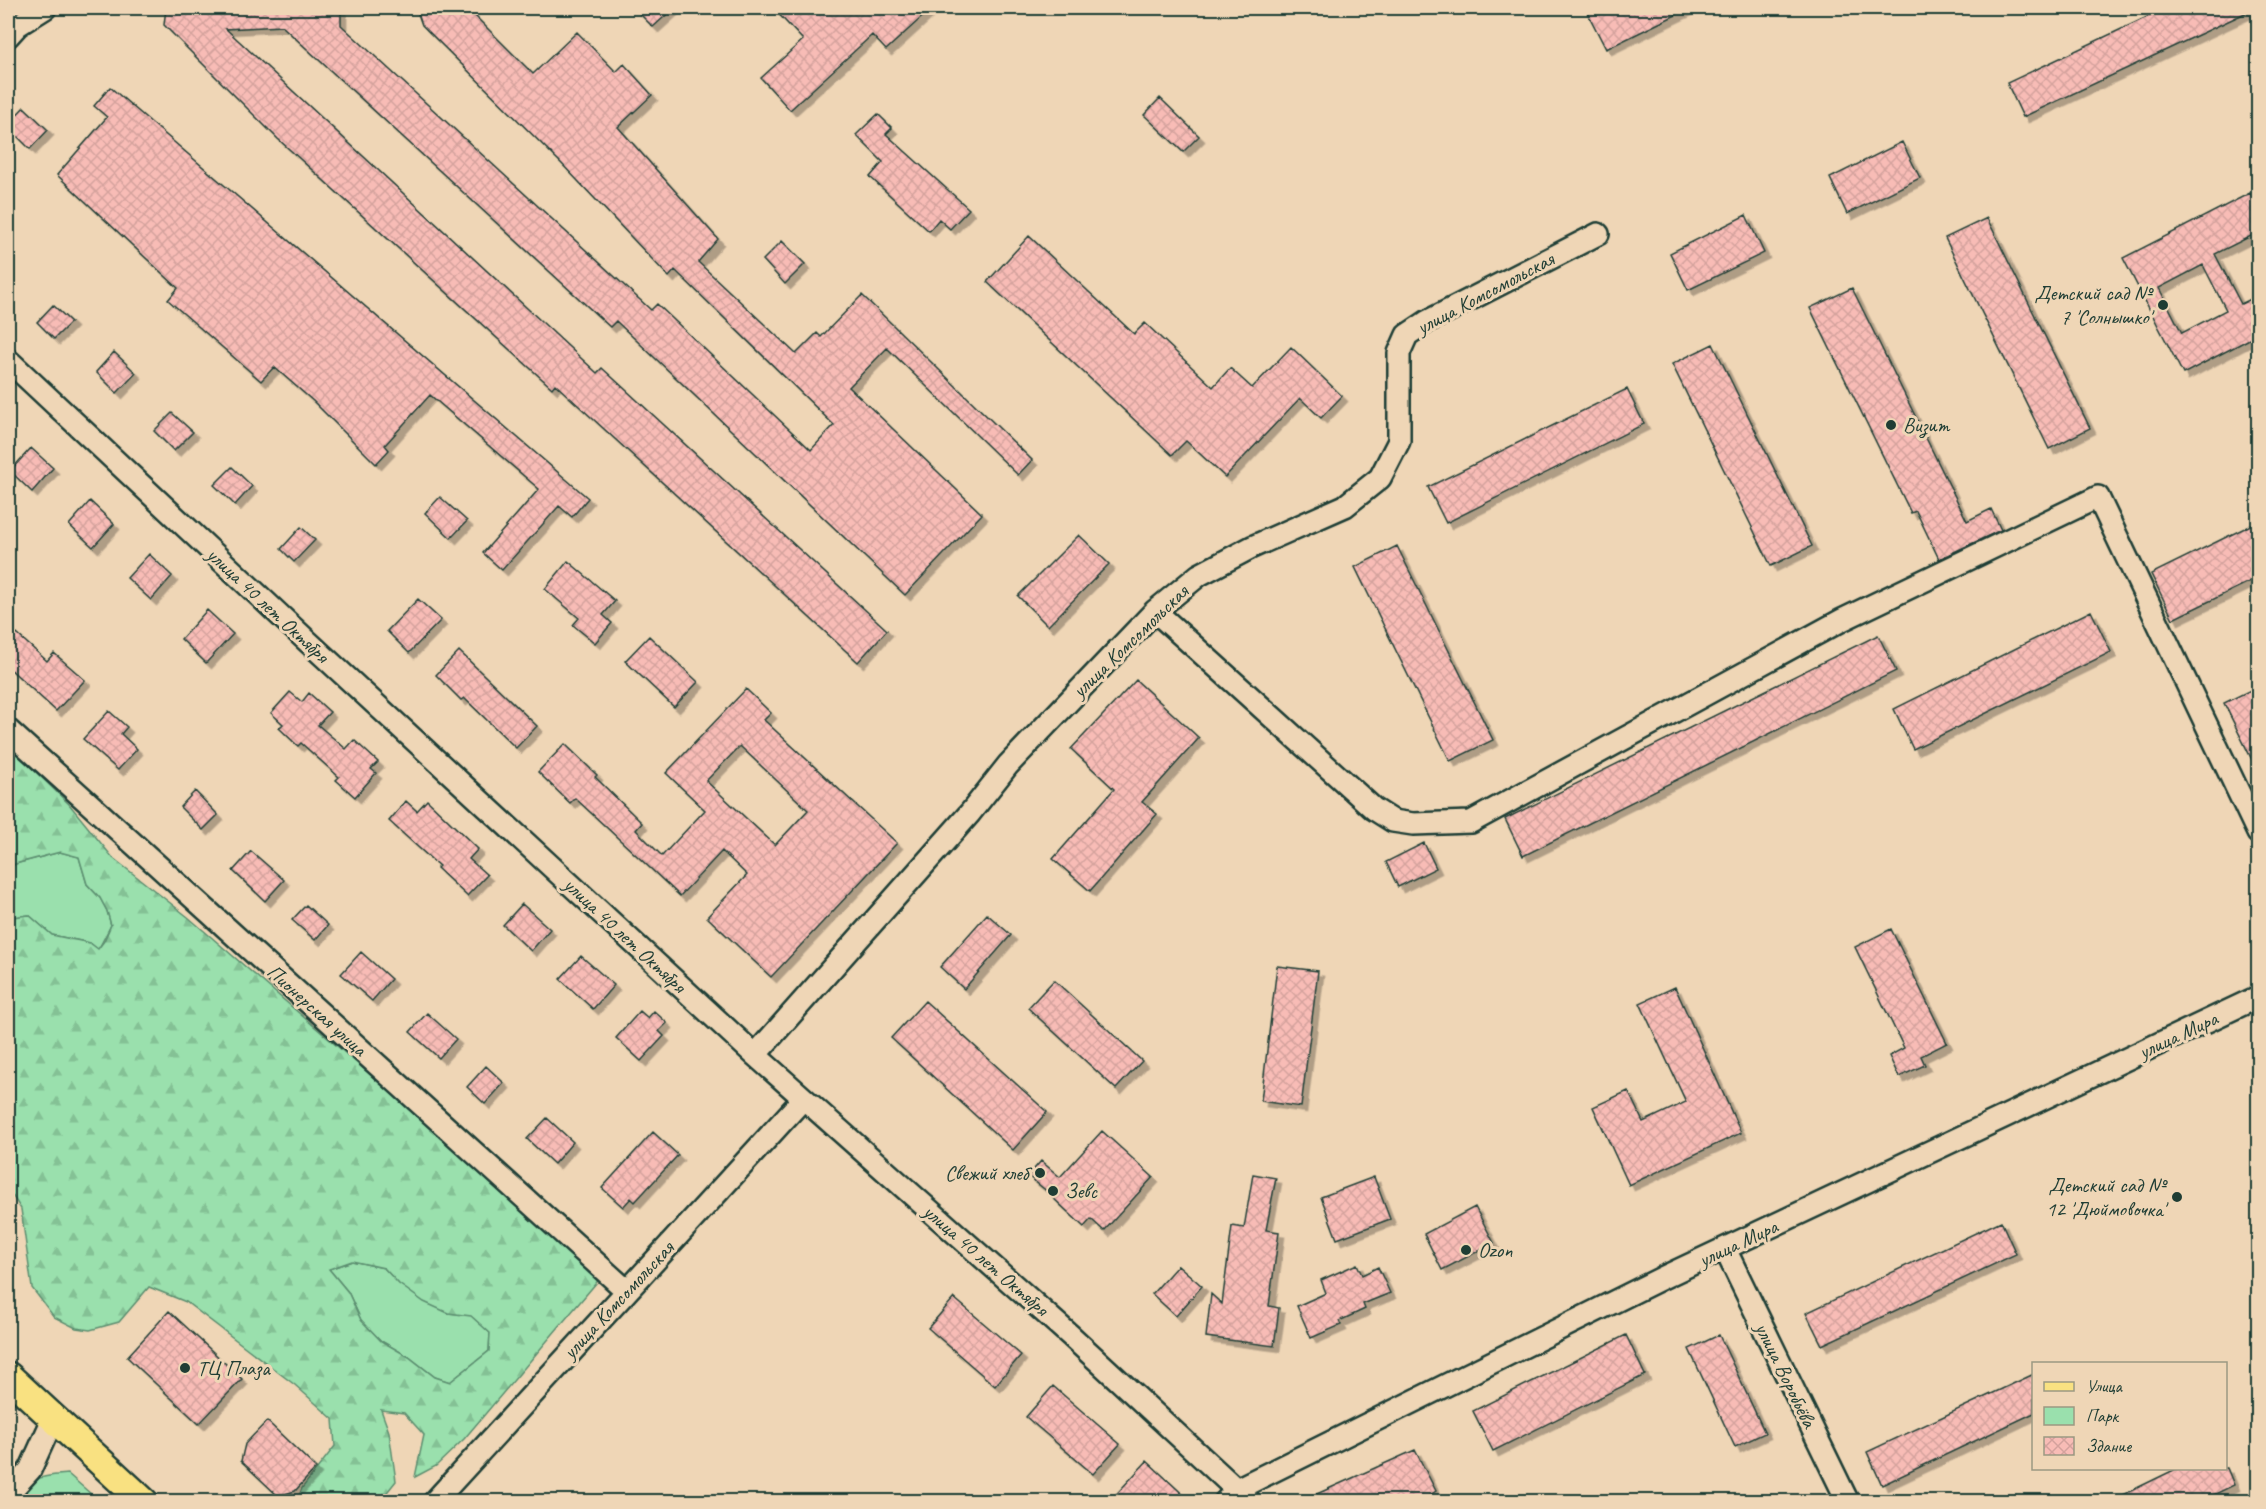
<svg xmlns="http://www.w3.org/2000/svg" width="2266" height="1509" font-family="Caveat,sans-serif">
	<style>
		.green { fill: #9ae0ad; stroke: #5c8e70; stroke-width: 1.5 }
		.forest { fill: url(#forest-firs); stroke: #5c8e70; stroke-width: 1.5; fill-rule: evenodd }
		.building { fill: url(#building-cross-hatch); stroke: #1f3d34; stroke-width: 1.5; fill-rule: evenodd; filter: url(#shadow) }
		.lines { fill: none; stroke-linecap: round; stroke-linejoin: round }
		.minor-casing { stroke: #1f3d34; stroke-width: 26 }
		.major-casing { stroke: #1f3d34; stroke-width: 32 }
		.minor { stroke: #efd6b6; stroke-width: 21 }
		.major { stroke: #f9e181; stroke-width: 27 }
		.poi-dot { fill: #1f3d34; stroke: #efd6b6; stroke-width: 2 }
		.labels { text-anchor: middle; stroke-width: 6; stroke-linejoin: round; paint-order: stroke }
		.street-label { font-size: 21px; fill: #1f3d34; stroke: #efd6b6 }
		.poi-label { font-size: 21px; fill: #1f3d34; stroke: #efd6b6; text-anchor: start }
	</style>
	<defs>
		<pattern id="forest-firs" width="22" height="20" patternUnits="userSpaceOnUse" patternTransform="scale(1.5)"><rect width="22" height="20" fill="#9ae0ad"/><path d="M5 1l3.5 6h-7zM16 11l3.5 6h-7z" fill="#84c195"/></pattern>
		<pattern id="building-cross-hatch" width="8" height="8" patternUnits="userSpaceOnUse" patternTransform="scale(1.5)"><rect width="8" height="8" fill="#f8bcb6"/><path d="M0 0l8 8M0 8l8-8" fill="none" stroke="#d4a29d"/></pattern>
		<filter id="shadow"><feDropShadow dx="5.5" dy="5.5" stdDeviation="0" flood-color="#0004"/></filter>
	</defs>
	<rect width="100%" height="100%" fill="#efd6b6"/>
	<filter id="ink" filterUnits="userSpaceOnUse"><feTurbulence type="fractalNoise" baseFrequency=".0167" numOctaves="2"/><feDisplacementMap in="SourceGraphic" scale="12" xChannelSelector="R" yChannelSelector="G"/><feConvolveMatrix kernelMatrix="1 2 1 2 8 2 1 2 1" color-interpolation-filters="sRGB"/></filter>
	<g filter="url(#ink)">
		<path class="green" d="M60,852l19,5 8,27 13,14 7,13 4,14 -13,25 -8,-7 -38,-8 -23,-20 -16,2 -5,-12v-35l7,-6z
			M352,1261l32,7 15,16 49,29 23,2 19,18 -1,18 -39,31 -15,-5 -26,-20 -28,-16 -20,-21 -13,-28 -19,-23z
			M68,1474l31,27 -81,1c11,-27 25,-26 50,-28z"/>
		<path class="forest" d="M8,745l61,59 44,54 75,59 193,167 46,33 175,159 -138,163 -28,27 -21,11 9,-42 -20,-22 -23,-3 8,22 7,49 -16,20h-83l5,-13 33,-42 -2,-27 -38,-34 -109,-83 -37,-15 -30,35 -29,8 -14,-2 -22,-11 -22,-29 -11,-79 -13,-20v-284l5,12 16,-2 23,20 38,8 8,6 6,-8 7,-16 -4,-14 -7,-13 -13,-14 -8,-27 -19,-5 -45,12 -7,6zM352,1261l32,7 15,16 25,18 24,11 23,3 19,17 -1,18 -39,31 -15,-5 -26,-20 -28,-16 -20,-21 -13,-28 -19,-23z"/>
		<path class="building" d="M166,8h175v17l310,285 6,-6 154,146 23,-25 -159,-155 -6,7 -108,-114 -139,-138 -6,-17h51l66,66 44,-42 39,40 8,-8 28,31 -34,32 100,112 -20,23 98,92 21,-21 4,4 41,-42 170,165 -14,15 -131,-127 -38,39 133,127 -77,81 -289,-274 -6,6 -328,-301 -56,3 371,344 5,-5 285,262 -29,32 -303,-278 -3,4 -274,-249 -114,-114z
			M634,8h40l-21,19z
			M773,8h159l-46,42 -14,-15 -82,75 -29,-32 42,-38z
			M1585,8h105l-84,41z
			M2166,8h90l-233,109 -16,-34z
			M110,87l478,411 -16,19 -13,-11 -57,64 -19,-17 56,-64 -109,-94 -45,50 4,5 -13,14 -63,-63 -39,-34 -13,14 -93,-81 10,-12 -121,-113 50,-58 -13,-11z
			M1160,98l39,38 -16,16 -39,-37z
			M24,107l24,23 -18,19 -22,-22v-3z
			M878,114l14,14 -6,6 83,75 -19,20 -11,-10 -10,12 -59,-54 13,-15 -27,-27z
			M1902,142l18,36 -73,36 -17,-36z
			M2250,193l9,17v22l-44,22 26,50 18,-9v39l-76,40 -60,-116zM2203,265l23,45 -44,23 -23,-45z
			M1746,215l18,38 -76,37 -18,-37z
			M1987,218l103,210 -41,21 -104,-211z
			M1029,236l105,98 11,-11 68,64 17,-19 22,20 39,-41 51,49 -21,22 -21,-20 -75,79 -39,-36 -14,14 -185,-173z
			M782,241l23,23 -20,20 -22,-24z
			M1852,288l115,233 24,-12 10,21 -62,29 -23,-48 -5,2 -101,-205z
			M53,305l18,17 -17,17 -17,-17z
			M1713,344l99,202 -41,20 -99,-202z
			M114,352l22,21 -19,20 -21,-21z
			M1627,389l17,35 -198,99 -18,-36z
			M172,413l21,19 -19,19 -20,-20z
			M31,448l22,20 -21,24 -22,-21z
			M232,467l20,19 -17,19 -21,-20z
			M440,497l27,24 -16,17 -26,-25z
			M90,501l24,23 -21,23 -24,-22z
			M2259,521v56l-86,42 -22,-45z
			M301,527l14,13 -21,22 -13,-13z
			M1079,535l30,29 -61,62 -30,-30z
			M1397,546l96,194 -43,21 -95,-194z
			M149,554l23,22 -21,24 -24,-22z
			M568,561l47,40 -12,14 9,8 -17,20 -22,-18 6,-7 -34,-29z
			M418,599l23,21 -32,33 -22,-22z
			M207,610l26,24 -27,29 -25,-24z
			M2091,611l20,41 -198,97 -19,-40z
			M8,626l39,35 7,-8 31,27 -29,31 -48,-44z
			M1878,635l18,36 -373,185 -18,-37z
			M649,636l49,46 -24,25 -49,-46z
			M459,651l78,75 -21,22 -52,-50 -3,2 -25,-25z
			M1136,680l63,58 -57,64 15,12 -67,77 -37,-32 61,-70 -43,-40z
			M2259,686v88l-35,-71z
			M746,689l25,24 -7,7 133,123 -126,134 -64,-60 40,-42 -25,-24 -42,45 -105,-98 -5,5 -32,-31 27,-28 32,31 -2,2 47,46 -6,7 26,26 43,-46 -39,-37zM740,746l68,64 -33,35 -69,-64z
			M290,692l12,10 7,-9 21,19 -12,13 28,24 8,-9 24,22 -7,7 5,4 -21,24 -19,-17 3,-3 -38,-34 -3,3 -19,-18 4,-4 -12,-11z
			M109,711l18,16 -6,7 16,15 -19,21 -35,-31z
			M195,791l23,24 -15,15 -23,-23z
			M427,800l51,49 -9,10 18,16 -20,21 -30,-28 2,-2 -50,-45 17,-20 11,10z
			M1424,843l12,25 -38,19 -12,-25z
			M251,851l33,29 -19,21 -32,-30z
			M522,904l28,25 -19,22 -28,-26z
			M306,905l22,20 -13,15 -23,-20z
			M987,914l24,21 -47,54 -24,-22z
			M1891,929l56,114 -26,13 4,9 -26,12 -10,-21 15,-8 -49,-101z
			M361,952l30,27 -19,22 -31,-27z
			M581,956l33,29 -21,24 -33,-30z
			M1277,966l41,5 -17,136 -40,-6z
			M1054,980l88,81 -26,28 -88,-81z
			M1675,987l66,146 -112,52 -36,-78 35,-16 15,31 43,-20 -46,-99z
			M925,1001l122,111 -34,38 -122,-112z
			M640,1011l8,7 6,-7 13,12 -8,8 5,5 -23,25 -25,-23z
			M427,1013l29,26 -17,19 -29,-26z
			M486,1066l18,17 -19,21 -18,-17z
			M547,1118l26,24 -19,22 -27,-25z
			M1102,1131l51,46 -49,54 -13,-12 -7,8 -31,-29 1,-1 -26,-21 13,-15 19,16z
			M653,1132l25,23 -43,47 -4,-4 -8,9 -21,-19z
			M1253,1174l23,4 -10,52 13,2 -10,74 10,2 -5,38 -68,-9 5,-43 11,10 10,-78 12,2z
			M1374,1177l16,42 -53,20 -16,-42z
			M1475,1207l19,36 -52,27 -18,-36z
			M2001,1221l15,33 -194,91 -16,-32z
			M1357,1264l5,11 16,-8 12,26 -27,11 2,5 -26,12 2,4 -30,13 -14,-32 29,-13 -5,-13z
			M1178,1265l24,21 -26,30 -24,-22z
			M954,1298l67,57 -26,31 -67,-58z
			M169,1311l73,68 -43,45 -72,-67z
			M1626,1335l19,40 -152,76 -20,-40z
			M1719,1335l46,98 -30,14 -46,-98z
			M2034,1374v39l-152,72 -15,-33z
			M1053,1386l67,58 -27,30 -67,-57z
			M267,1421l49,47 -21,23 -17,5 -37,-35 4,-17z
			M1415,1450l21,41 -16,11h-121z
			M1147,1461l44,41h-82z
			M2178,1468h49l7,17 -35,17h-91z"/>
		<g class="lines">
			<g class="minor-casing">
				<path id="minor" d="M8,36l10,-11 27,-17
					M8,360l296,278 451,417 316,281 179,166
					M1155,611l219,198 19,12 20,3 58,-2 371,-202 256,-123 160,336
					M8,730l619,561
					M755,1055l215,-242 38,-48 147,-154 44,-36 53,-28 93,-41 35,-28 19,-37v-88l8,-18 21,-14 170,-87
					M1725,1249l123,253
					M8,1494l22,-24 23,-51
					M434,1502l369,-403
					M1225,1502l12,-13 425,-211 596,-281"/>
			</g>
			<g class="major-casing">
				<path id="major" d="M8,1376l136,126"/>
			</g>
			<use href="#minor" class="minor"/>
			<use href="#major" class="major"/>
		</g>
	</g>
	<g class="poi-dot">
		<circle cx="2163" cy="305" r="6"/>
		<circle cx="1891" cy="425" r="6"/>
		<circle cx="1040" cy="1173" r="6"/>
		<circle cx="1053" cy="1191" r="6"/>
		<circle cx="2177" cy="1197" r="6"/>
		<circle cx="1466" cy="1250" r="6"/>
		<circle cx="185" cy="1368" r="6"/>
	</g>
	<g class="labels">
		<g class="street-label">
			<text transform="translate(1485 293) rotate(-28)" y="7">улица Комсомольская</text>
			<text transform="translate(268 605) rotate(43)" y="7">улица 40 лет Октября</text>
			<text transform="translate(1130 641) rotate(-44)" y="7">улица Комсомольская</text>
			<text transform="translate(625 935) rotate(43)" y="7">улица 40 лет Октября</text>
			<text transform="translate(317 1010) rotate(42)" y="7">Пионерская улица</text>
			<text transform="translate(2178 1035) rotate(-25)" y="7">улица Мира</text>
			<text transform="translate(1738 1243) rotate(-25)" y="7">улица Мира</text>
			<text transform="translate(986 1260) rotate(41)" y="7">улица 40 лет Октября</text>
			<text transform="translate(618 1300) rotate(-47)" y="7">улица Комсомольская</text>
			<text transform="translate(1786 1375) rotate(64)" y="7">улица Воробьёва</text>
		</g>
		<g class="poi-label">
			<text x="2151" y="300" text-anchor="end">Детский сад №<tspan x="2151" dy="24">7 'Солнышко'</tspan></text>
			<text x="1903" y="432">Визит</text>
			<text x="1028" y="1180" text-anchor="end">Свежий хлеб</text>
			<text x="2165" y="1192" text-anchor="end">Детский сад №<tspan x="2165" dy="24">12 'Дюймовочка'</tspan></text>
			<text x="1065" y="1198">Зевс</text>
			<text x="1478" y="1257">Ozon</text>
			<text x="197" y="1375">ТЦ Плаза</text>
		</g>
	</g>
	<rect width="2266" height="1509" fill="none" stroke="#efd6b6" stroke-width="30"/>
	<rect x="15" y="15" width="2236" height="1479" fill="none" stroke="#1f3d34" stroke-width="2" filter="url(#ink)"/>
	<rect x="2032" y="1362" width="195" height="108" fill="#efd6b6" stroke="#9c9982" stroke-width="1.5"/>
	<rect x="2044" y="1382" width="30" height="9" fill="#f9e181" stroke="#9c9982" stroke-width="1.5"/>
	<text x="2086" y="1392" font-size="18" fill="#1f3d34">Улица</text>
	<rect x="2044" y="1407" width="30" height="18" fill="#9ae0ad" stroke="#9c9982" stroke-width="1.5"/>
	<text x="2086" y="1422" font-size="18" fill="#1f3d34">Парк</text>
	<rect x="2044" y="1437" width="30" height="18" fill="url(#building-cross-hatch)" stroke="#9c9982" stroke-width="1.5"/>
	<text x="2086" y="1452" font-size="18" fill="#1f3d34">Здание</text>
</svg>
